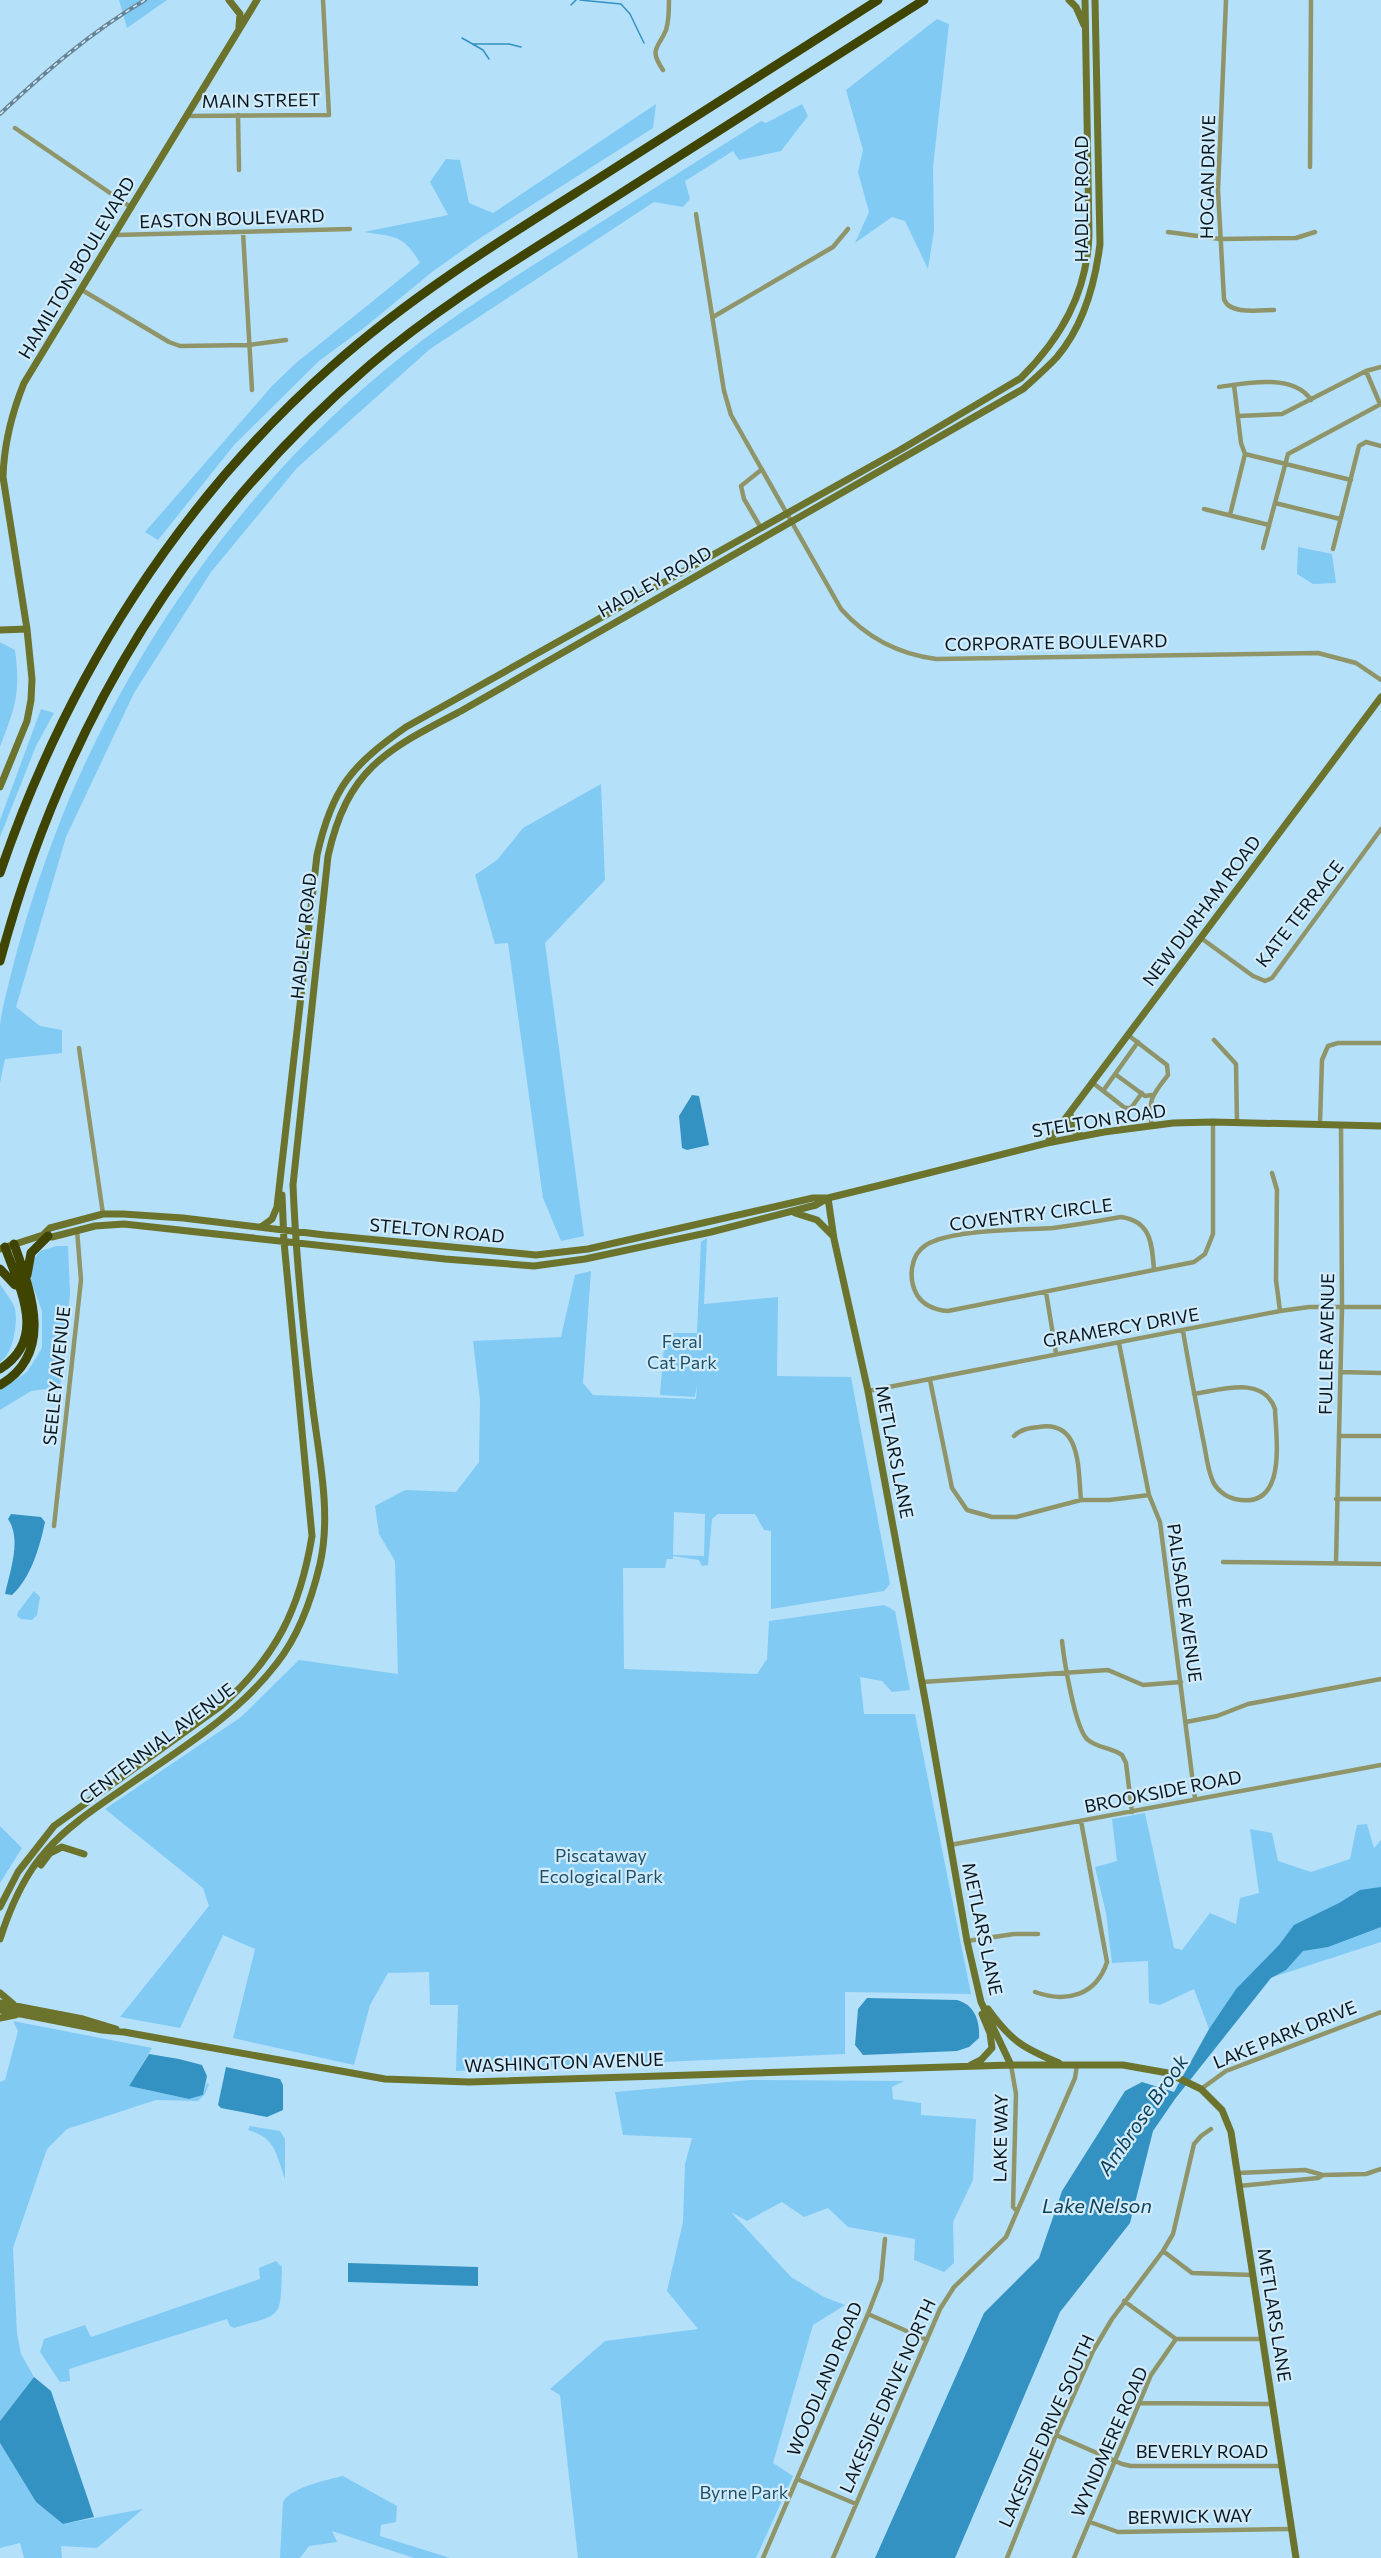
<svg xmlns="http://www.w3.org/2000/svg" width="1381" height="2558" font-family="Commissioner,sans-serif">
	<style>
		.green { fill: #81caf4; fill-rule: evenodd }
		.water { fill: #3392c1 }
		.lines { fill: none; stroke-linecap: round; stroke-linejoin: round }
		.stream { stroke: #3392c1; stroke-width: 1.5 }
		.street { stroke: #8f9569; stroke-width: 4.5 }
		.secondary { stroke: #6c732c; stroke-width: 7 }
		.highway { stroke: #3f4400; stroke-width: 9 }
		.rail-casing { stroke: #668496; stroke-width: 4 }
		.rail { stroke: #d1ebfa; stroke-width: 1.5; stroke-dasharray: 4.5; stroke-linecap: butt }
		.labels { text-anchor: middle; stroke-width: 4.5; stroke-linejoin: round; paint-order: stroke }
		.street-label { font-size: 18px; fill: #081821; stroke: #d1ebfa }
		.park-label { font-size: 18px; fill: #1e5069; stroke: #d1ebfa }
		.water-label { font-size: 20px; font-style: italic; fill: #0a3f58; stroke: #d1ebfa }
	</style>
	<rect width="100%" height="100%" fill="#b5e0fa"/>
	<path class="green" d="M119,0h48l-40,28z
		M937,19l12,5 -16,143 1,63 -6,39 -23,-48 -13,-4 -37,26 14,-31 -11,-40 5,-22 -17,-60z
		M656,104l-3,24 -176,112 -45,32 -67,55 -46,34 -84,83 -77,96 -13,-8 127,-146 24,-23 124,-100c-17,-29 -25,-26 -56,-31l84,-17 -18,-33 16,-23 14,1 9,43 24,10z
		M802,104l6,12 -27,35 -42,9 -6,-9 -48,30 5,18 -7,8 -29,-5 -224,147 -133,119 -86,104 -77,121 -68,144 -50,170 24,19 22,4v23l-57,6 -5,24c0,-19 0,-39 0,-58 2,-17 7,-34 11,-51 15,-60 35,-119 59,-177 76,-177 196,-338 350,-455 46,-35 96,-66 145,-97 65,-41 130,-83 196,-124l5,2z
		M1298,547l34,7 4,29 -23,1 -16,-10z
		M0,642l15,8c6,43 0,58 -15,97z
		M41,709l13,4 -18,33 -36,91v-17z
		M601,784l4,96 -60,63 39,293 -23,5 -18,-43 -35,-255 -13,1 -20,-69 22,-15 26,-32z
		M707,1238l-3,66 74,-7 -1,79 74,1 39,207 -6,7 -113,18v-78l-7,-1 -9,-16h-37l-6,5 -4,46 -6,1 -3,-6 -26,-4v3h-6l-2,9h-42l1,101 133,5 10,-15 2,-38 115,-16 11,6 15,79 -18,2 -10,-11 -22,-4 4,37h51l56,280 -126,-2v62l-389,17 2,-66h-28l-1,-33 -41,1 -18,32 -16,60 -121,-27 22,-89 -32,-14 -43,93 -60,-11 89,-111 -6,-18 -98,-79 136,-92 58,-57 99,14 -3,-113 -16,-27 -4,-28 30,-16 51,2 23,-30 1,-62 -7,-59 88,-4 14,-62 16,-4 -8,112 10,12 103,4 1,-15 -2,13 -35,-2 5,-62h32l4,-91zM674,1512l31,2 -1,42 -31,-1z
		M57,1246h11l2,48 -10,93 -29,4 -31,19v-20l27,-18 15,-24v-37l-11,-30 1,-19 8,-11z
		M0,1284c4,7 13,17 15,25 3,14 -2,46 -15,53z
		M34,1591l6,6 -3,18 -5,5 -11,-1 -4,-3 1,-4z
		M1145,1813l29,135 8,2 28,-37 26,11 4,-26 19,-5 -9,-64 22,4 6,28 33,11 39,-13 7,-34 10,-1 7,24 7,-8v102l-145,47 -27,40 -15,-40 -34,16 -11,-2 -1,-42 -36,2 -6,-50 -11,-46 22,-6 -5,-42z
		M0,1826l22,22 -22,35z
		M13,2021l139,27 -23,38 60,13 14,-4 4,-12 2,1 -4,10 -7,7 -42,-1 -89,29 -20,20 -34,99 4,86 4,20 13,23 -34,44v-339l5,-2 13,-49z
		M750,2080l154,1 -12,6 1,12 28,4v12l55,4 -3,61 -20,42 1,41 -10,9 -30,-12 1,-21 -67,-12 -20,-19 -24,9 -22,-15 -35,19 -16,-9 60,65 33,20 21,8 -32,20 -40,138 20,13 -37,82h-178l-18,-163 -10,-6 55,-48 93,-12 -31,-38 16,-69 2,-58 7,-26 -69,-3 -8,-43z
		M250,2126l30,5 5,8v40c-9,-25 -9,-41 -37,-49z
		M276,2261l6,6c-2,53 2,46 -48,61l-4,-2 -3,-7 -158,50 1,12 -10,1 -20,-30 4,-13 41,-14 6,12 169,-58 -1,-11z
		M0,2443l36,59 27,22 80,-15 -46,39 -36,-2 1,12h-38l-4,-15 -20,5z
		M343,2476l54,30 -1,16 -15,3 -1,11 70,22h-36l-82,-27 5,11 -28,4 -9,12h-20l3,-56c8,-15 44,-22 60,-26z"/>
	<path class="water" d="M692,1095l7,1 10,49 -22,5 -5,-2 -3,-32z
		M11,1514l30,3 4,5c-5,24 -14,56 -33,73l-7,-1c5,-23 17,-55 3,-75z
		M1381,1887v40l-53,20 -25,4 -17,19 -15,8 -96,121 -22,32 -23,92 -70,89 -105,246h-80l109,-245 55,-55 23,-67 63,-100 17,-9 32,10 35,-63 27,-40 43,-44 15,-20 45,-22 21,-13z
		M867,1998l90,2c18,5 23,21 22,38l-10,9 -12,4 -94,4 -8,-10 3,-36z
		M149,2054l30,5 23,6 5,11 -4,19 -14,4 -60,-13z
		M226,2067l54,12 3,6v25l-16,7 -46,-9 -3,-3z
		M348,2263l130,4v19l-130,-4z
		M34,2377l17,14 43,126 -31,7 -27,-22 -36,-59v-22z"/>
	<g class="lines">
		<path class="stream" d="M580,0l41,4 9,10 14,29
			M571,5l5,-5
			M462,38l21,12 6,9
			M473,44h36l12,3"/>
		<path class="street" d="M1226,0l-8,190 6,109c5,16 36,11 50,11
			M663,70c-15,-22 -4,-22 3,-40 3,-9 3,-20 3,-30
			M238,115l1,55
			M188,116l141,-1 -6,-115
			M15,128l117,80
			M1310,167l1,-167
			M696,214l28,177 7,24 110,194c25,28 57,45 95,50l382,-6 38,10 25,17
			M243,232l9,158
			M1168,232l52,7 76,-1 19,-6
			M115,235l235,-6
			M82,290l87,52 11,4 69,-1 37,-5
			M713,317l120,-70 15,-18
			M1366,371l14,33
			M1234,385l7,58 4,11
			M1219,387c26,-4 75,-14 92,13
			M1238,416l44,-2 84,-43 15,-4
			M1245,454l106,26
			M1275,503l65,16
			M1204,509l65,16
			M1230,515l15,-61
			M761,528l-17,-29 -3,-13 20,-16
			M1263,548l25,-94 93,-50
			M1333,549l26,-103 7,-4 15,4
			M1201,938l52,38 12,5 7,-3 109,-149
			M1128,1035l39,30 1,10c-15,19 -21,25 -16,51
			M1214,1040l22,24 1,59
			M79,1048l24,166
			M1115,1074l30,22 7,-1
			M1093,1083l32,25h6l11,-15
			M1103,1091l35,-49
			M1320,1123l2,-63 6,-14 10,-3h43
			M1272,1173l5,17 -1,90 4,31
			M1154,1270c-2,-26 -3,-49 -33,-53 -22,4 -45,8 -68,11 -30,2 -103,1 -127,17 -16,10 -18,34 -9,50 7,11 18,15 31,16l246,-49 11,-8 8,-20v-112
			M1046,1292l10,61
			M1183,1331c6,36 13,72 20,108 3,13 4,28 9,40 3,10 14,18 23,20 53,12 41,-60 40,-90 -12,-34 -54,-19 -81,-15
			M1119,1343l30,152 11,27 35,277
			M1341,1372l40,1
			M930,1380l22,108 15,22 25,7h24l65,-17h28l40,-5
			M868,1391l412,-80 29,-4h72
			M1014,1436c7,-7 15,-8 25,-9 43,-7 39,44 42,73
			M1339,1436h42
			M1336,1499h45
			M54,1526l27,-246 -4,-50
			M1223,1562l158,2
			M1336,1563l6,-255 -1,-183
			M1062,1641c2,18 13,89 26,99 10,8 24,8 34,15l4,8 6,49
			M922,1682l186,-12 35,15 38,-3
			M1186,1722l31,-6 31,-12 133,-25
			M950,1845l431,-80
			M967,1941l47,-7h24
			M1035,1992c31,11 61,4 72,-30l-26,-141
			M1011,2065l5,29 -3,113 4,4
			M1201,2089l25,-18 155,-59
			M1237,2173l68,-3 18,5
			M1239,2186l79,-8 5,-3 43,-1 15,-5
			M1163,2251l29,22 61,2
			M1124,2301l52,38h87
			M868,2314l59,26
			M1140,2403l133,1
			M1056,2435l66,29 9,2h151
			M797,2479l59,25
			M1090,2522l28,10 173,-3
			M763,2558l105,-244 13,-34 4,-41
			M833,2558l107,-249 14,-22 52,-50 69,-159 2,-13
			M1007,2558l49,-123 37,-84 19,-32 51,-68 10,-17 21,-90 7,-8 10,-7
			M1074,2558l77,-183 25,-36"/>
		<path class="secondary" d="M229,0l11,14 -1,13
			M1069,0l7,7 8,18
			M0,630l27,-1
			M0,787l27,-66 4,-21 1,-21 -5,-50 -24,-152c1,-33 8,-62 21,-94l233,-383
			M1070,1114l2,15 9,7
			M1047,1143l334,-446
			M828,1198l6,41 34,152 59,319 40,231 14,61 30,63
			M795,1213l22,7 16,16
			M261,1227l11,-8 5,-12 40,-352c15,-67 34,-89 89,-128l494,-277 121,-72c40,-40 66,-85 68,-143l-4,-235
			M43,1235l9,2 43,-11 29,-2 321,35 89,7 51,-7 126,-27 105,-27 12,-7 57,-14 162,-41 57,-11 69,-9 40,-1 168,4
			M0,1249l43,-14 7,-7 53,-14h20l60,4 142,17 211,20 52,-6 225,-51h15
			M41,1865l9,-12 12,-6 22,7
			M0,1907l18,-35 36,-46 167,-120c55,-49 79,-97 91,-170l-28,-294 -2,-47
			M0,1939c10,-31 24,-64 46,-88 21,-24 48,-42 74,-60 54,-38 116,-74 157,-128 22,-28 35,-65 43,-99 12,-52 -2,-111 -8,-163 -9,-72 -16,-144 -19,-216l35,-329c20,-88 58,-106 133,-145l562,-322c11,-10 24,-21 34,-32 27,-32 38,-73 43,-113l-5,-244
			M0,1993l13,11
			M0,2003l83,16 33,10
			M988,2009c23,32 35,39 71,54
			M0,2010l102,20 22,2 261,47 84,3 542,-17h112l45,8 33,16 21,21 9,22 65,426
			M0,2018l15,-3
			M971,2065l10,-5 11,-12 -2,-15 -8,-19"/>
		<path class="highway" d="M0,873c66,-194 178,-371 332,-507 80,-71 171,-127 261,-184 95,-60 190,-121 285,-182
			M0,961c63,-235 185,-437 370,-596 70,-60 150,-107 228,-157 108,-69 217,-139 326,-208
			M0,1269l15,16
			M27,1275l4,-22 17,-17
			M0,1369c48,-30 20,-80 5,-122
			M0,1385c55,-32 31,-93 14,-141"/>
		<g class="rail-casing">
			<path id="rail" d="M0,114c46,-43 91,-82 145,-114"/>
		</g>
		<use href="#rail" class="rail"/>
	</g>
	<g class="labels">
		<g class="street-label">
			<text transform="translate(261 101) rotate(-1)" y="6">MAIN STREET</text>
			<text transform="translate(1208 177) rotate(-89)" y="6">HOGAN DRIVE</text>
			<text transform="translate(1082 199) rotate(-90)" y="6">HADLEY ROAD</text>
			<text transform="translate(232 219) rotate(-2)" y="6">EASTON BOULEVARD</text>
			<text transform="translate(77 268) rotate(-59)" y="6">HAMILTON BOULEVARD</text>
			<text transform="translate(655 582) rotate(-29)" y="6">HADLEY ROAD</text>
			<text transform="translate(1056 643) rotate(-1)" y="6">CORPORATE BOULEVARD</text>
			<text transform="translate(1202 911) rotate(-53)" y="6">NEW DURHAM ROAD</text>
			<text transform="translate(1300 914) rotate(-52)" y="6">KATE TERRACE</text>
			<text transform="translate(304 936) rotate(-84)" y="6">HADLEY ROAD</text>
			<text transform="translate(1099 1121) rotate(-9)" y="6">STELTON ROAD</text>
			<text transform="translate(1031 1215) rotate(-7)" y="6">COVENTRY CIRCLE</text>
			<text transform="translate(437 1231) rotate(5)" y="6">STELTON ROAD</text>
			<text transform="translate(1121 1328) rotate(-10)" y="6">GRAMERCY DRIVE</text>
			<text transform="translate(1327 1344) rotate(-89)" y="6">FULLER AVENUE</text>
			<text transform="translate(57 1376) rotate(-84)" y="6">SEELEY AVENUE</text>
			<text transform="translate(894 1452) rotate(79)" y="6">METLARS LANE</text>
			<text transform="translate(1184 1603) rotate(82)" y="6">PALISADE AVENUE</text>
			<text transform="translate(157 1744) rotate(-37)" y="6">CENTENNIAL AVENUE</text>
			<text transform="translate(1163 1792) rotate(-11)" y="6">BROOKSIDE ROAD</text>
			<text transform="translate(982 1929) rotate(78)" y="6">METLARS LANE</text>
			<text transform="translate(1285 2035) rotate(-22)" y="6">LAKE PARK DRIVE</text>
			<text transform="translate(564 2063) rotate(-2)" y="6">WASHINGTON AVENUE</text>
			<text transform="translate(1001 2138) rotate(-89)" y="6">LAKE WAY</text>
			<text transform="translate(1274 2315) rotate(81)" y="6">METLARS LANE</text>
			<text transform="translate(825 2379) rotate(-67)" y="6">WOODLAND ROAD</text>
			<text transform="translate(888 2396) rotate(-66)" y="6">LAKESIDE DRIVE NORTH</text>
			<text transform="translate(1047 2431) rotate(-66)" y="6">LAKESIDE DRIVE SOUTH</text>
			<text transform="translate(1110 2442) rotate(-66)" y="6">WYNDMERE ROAD</text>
			<text x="1202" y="2458">BEVERLY ROAD</text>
			<text transform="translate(1190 2517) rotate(-1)" y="6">BERWICK WAY</text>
		</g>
		<g class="park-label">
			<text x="682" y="1348">Feral<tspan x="682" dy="21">Cat Park</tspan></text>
			<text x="601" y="1862">Piscataway<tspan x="601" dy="21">Ecological Park</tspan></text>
			<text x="744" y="2499">Byrne Park</text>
		</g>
		<g class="water-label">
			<text transform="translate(1143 2115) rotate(-55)" y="7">Ambrose Brook</text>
			<text x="1097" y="2213">Lake Nelson</text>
		</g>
	</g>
</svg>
